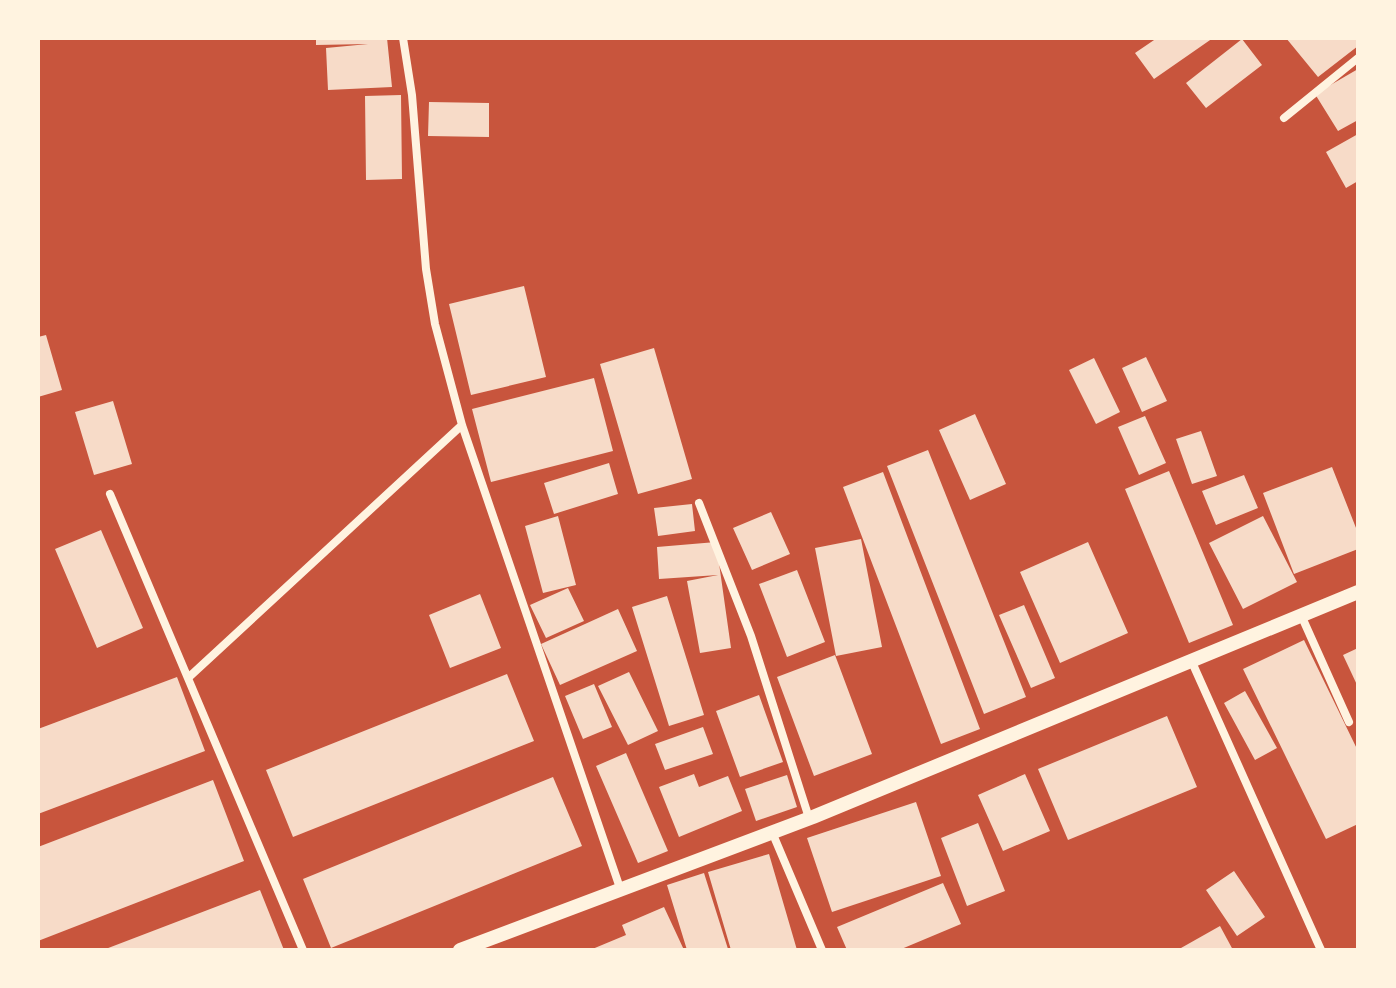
<svg xmlns="http://www.w3.org/2000/svg" width="1396" height="988" font-family="'Nunito Sans',sans-serif">
	<style>
		.building { fill: #f7dbc8 }
		.lines { fill: none; stroke-linecap: round; stroke-linejoin: round }
		.minor { stroke: #fff3e0; stroke-width: 8 }
		.tertiary { stroke: #fff3e0; stroke-width: 14 }
	</style>
	<rect width="100%" height="100%" fill="#c8553d"/>
	<path class="building" d="M316,38h71l5,49 -64,3 -2,-42 42,-4 -52,1z
		M1157,38h56l-59,41 -19,-26z
		M1286,38h72v8l-40,31z
		M1242,39l20,26 -56,43 -20,-25z
		M1358,69v51l-20,11 -23,-37z
		M401,95l1,84 -36,1 -1,-84z
		M429,102l60,1v34l-61,-1z
		M1358,134v47l-12,7 -20,-36z
		M524,286l22,91 -75,18 -22,-91z
		M46,335l16,55 -24,7v-60z
		M654,348l38,131 -54,15 -38,-130z
		M1146,357l21,44 -25,11 -20,-44z
		M1094,358l26,54 -24,12 -27,-54z
		M594,378l19,73 -122,31 -19,-73z
		M113,401l19,63 -38,11 -19,-63z
		M975,414l31,70 -36,16 -31,-70z
		M1145,416l21,47 -27,12 -21,-48z
		M1201,431l16,45 -25,8 -16,-45z
		M928,450l98,247 -42,17 -97,-248z
		M609,463l9,31 -64,20 -10,-31z
		M1332,467l26,66v16l-64,25 -31,-81z
		M1169,471l64,154 -44,18 -64,-154z
		M883,472l97,257 -39,15 -98,-257z
		M1244,475l14,33 -42,17 -14,-34z
		M692,504l3,27 -37,5 -4,-28z
		M771,512l19,42 -38,16 -19,-42z
		M558,516l18,69 -33,8 -18,-67z
		M1263,516l34,66 -54,27 -34,-66z
		M101,530l42,98 -46,20 -42,-99z
		M861,539l21,108 -46,9 -21,-108z
		M716,542l15,106 -31,5 -13,-72 31,-6 -59,4 -2,-32z
		M1088,542l40,91 -68,30 -40,-91z
		M797,570l28,72 -38,15 -28,-73z
		M568,588l16,33 -38,17 -16,-33z
		M480,594l21,54 -51,20 -21,-53z
		M667,596l37,119 -35,11 -37,-119z
		M1024,605l31,73 -24,10 -32,-73z
		M618,609l19,42 -77,34 -19,-41z
		M1304,640l54,111v73l-32,15 -83,-170z
		M1358,648v39l-15,-32z
		M835,655l37,99 -58,22 -37,-99z
		M629,672l29,59 -30,14 -30,-59z
		M507,674l27,67 -241,96 -27,-67z
		M177,677l28,74 -167,63v-85z
		M594,684l18,43 -29,12 -18,-43z
		M1245,691l32,57 -22,12 -31,-57z
		M759,695l24,67 -43,15 -24,-66z
		M1167,716l30,71 -129,53 -30,-71z
		M703,727l10,27 -48,16 -10,-26z
		M626,753l42,98 -30,12 -42,-97z
		M694,774l5,13 29,-11 14,35 -63,26 -20,-50z
		M1025,774l25,57 -47,20 -25,-56z
		M787,775l10,32 -41,14 -11,-32z
		M553,777l29,69 -251,102 -28,-69z
		M213,780l31,81 -206,80v-94z
		M916,802l25,74 -109,36 -25,-74z
		M978,823l27,68 -38,15 -26,-68z
		M769,854l28,96h-66l-23,-78z
		M1234,871l31,46 -28,19 -31,-46z
		M704,873l24,76 -3,1h-38l-20,-65z
		M943,883l18,41 -62,26h-52l-10,-23z
		M260,890l24,60h-181z
		M664,907l20,43h-94l36,-15 -4,-10z
		M1220,926l13,24h-51l-1,-2z"/>
	<g class="lines">
		<path class="minor" d="M403,38l9,57 14,174 9,55 27,101 158,463
			M1284,118l74,-60
			M110,494l193,456
			M699,503l52,133 58,182
			M1301,615l48,107
			M1191,660l130,290
			M188,678l274,-253
			M772,832l50,118"/>
		<path class="tertiary" d="M460,950l353,-133 545,-225"/>
	</g>
	<rect width="1396" height="988" fill="none" stroke="#fff3e0" stroke-width="80"/>
</svg>
